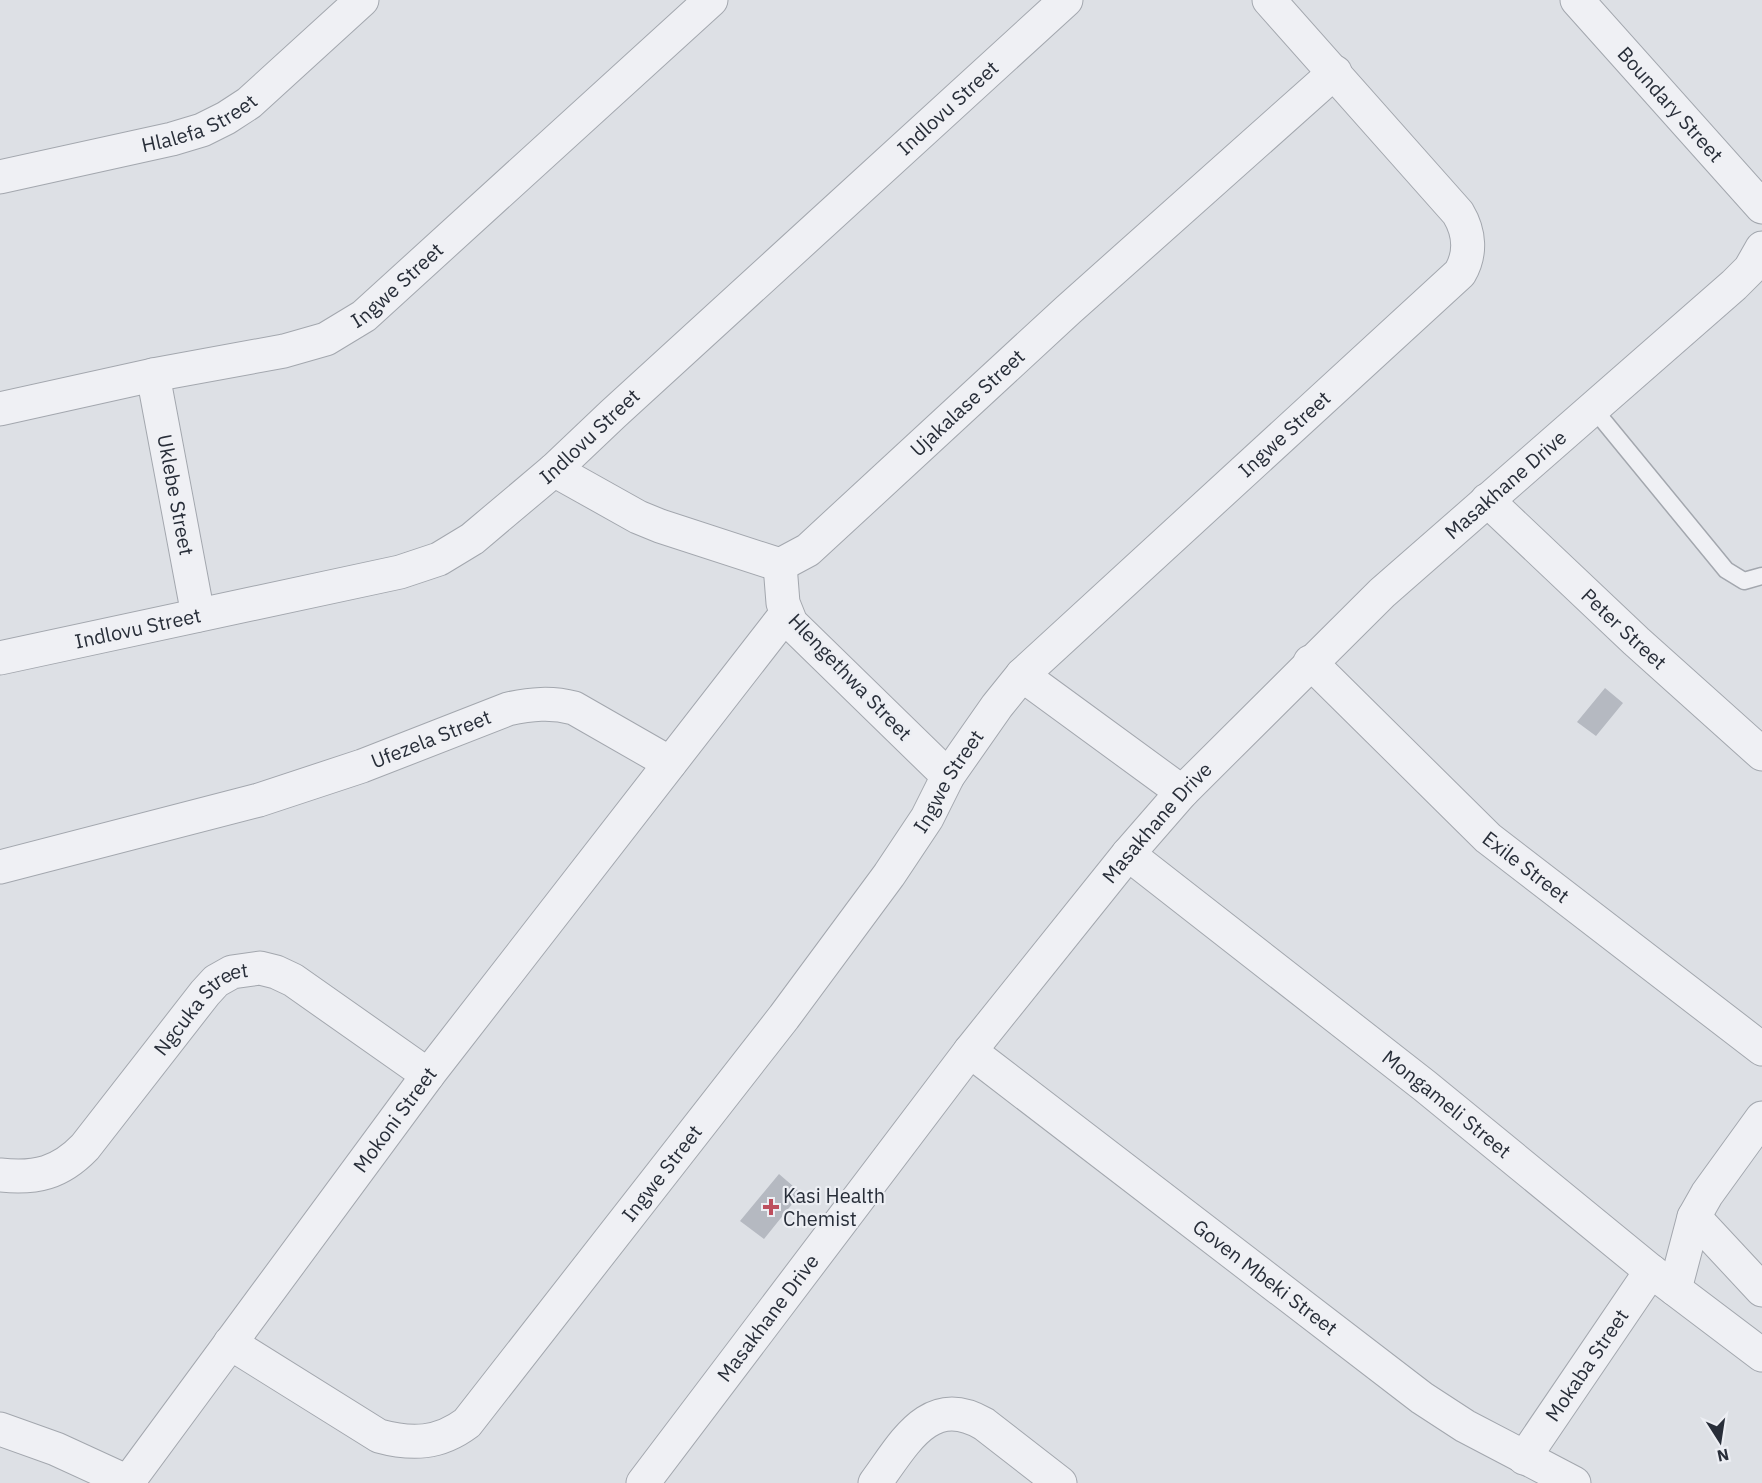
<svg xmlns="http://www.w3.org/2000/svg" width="1762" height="1483" font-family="'IBM Plex Sans',sans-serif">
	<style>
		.building { fill: #b5b9c1 }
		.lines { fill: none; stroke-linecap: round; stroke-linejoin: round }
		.service-casing { stroke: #a3a7ae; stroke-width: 19 }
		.minor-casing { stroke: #a3a7ae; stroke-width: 35 }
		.tertiary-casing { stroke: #a3a7ae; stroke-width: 35 }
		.service { stroke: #eff0f4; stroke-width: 16 }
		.minor { stroke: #eff0f4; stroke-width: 33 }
		.tertiary { stroke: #eff0f4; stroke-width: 33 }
		.poi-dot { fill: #bd4e5d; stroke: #eceef3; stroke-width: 2 }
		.labels { text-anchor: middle; stroke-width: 4.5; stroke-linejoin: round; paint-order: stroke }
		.street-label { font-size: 20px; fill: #282e39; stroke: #eceef3 }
		.poi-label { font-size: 20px; fill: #282e39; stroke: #eceef3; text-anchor: start }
	</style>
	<rect width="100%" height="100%" fill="#dde0e5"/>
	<path class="building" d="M1605,688l18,15 -27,33 -19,-14z
		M779,1174l22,19 -37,46 -24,-18z"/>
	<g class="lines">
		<g class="service-casing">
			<path id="service" d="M1593,408l133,162 18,11 18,-5"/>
		</g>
		<g class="minor-casing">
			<g id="minor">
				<path id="s1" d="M0,177l172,-38 30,-9 24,-12 23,-15 113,-103"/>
				<path id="s2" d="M153,375l45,240"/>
				<path id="s3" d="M0,409l153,-34 131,-24 42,-12 38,-23 347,-316"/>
				<path id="s4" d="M554,470l84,47 22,9 120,39 28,-15 260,-240 267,-238"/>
				<path id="s5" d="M1487,500l149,141 126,113"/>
				<path d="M780,565l3,38 8,20 157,153"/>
				<path id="s6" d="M0,658l400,-86 39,-13 33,-20 82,-69 59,-56 453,-414"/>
				<path id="s7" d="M1310,662l178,176 274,211"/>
				<path d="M1022,675l160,117"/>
				<path id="s8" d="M1128,854l297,232 226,185 111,84"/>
				<path id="s9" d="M0,867l259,-67 103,-34 146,-57c23,-5 43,-7 66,-1l96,55"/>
				<path id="s10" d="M970,1051l452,347 43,28 109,57"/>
				<path id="s11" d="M0,1175c36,4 60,-2 85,-28l120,-154 11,-12 16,-9 28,-4 16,4 17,8 135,95"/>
				<path d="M1694,1217l68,73"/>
				<path d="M1675,1289l19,-72 13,-23 55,-76"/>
				<path id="s12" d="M230,1343l149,93c33,9 60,8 88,-13l317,-406 105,-142 38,-57 21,-42 49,-70 25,-31 438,-402c11,-19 10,-40 -2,-60l-189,-213"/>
				<path d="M0,1429l56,20 74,34"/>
				<path id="s13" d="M1524,1458l127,-187"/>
				<path id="s14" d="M128,1482l300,-407 358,-461"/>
				<path d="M875,1483c29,-39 54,-91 109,-59l76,59"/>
			</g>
		</g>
		<g class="tertiary-casing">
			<g id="tertiary">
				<path id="s15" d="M1577,0l185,207"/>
				<path id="s16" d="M643,1483l327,-432 158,-197 54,-62 200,-199 352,-308 16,-16 12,-21"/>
			</g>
		</g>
		<use href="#service" class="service"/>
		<use href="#minor" class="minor"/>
		<use href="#tertiary" class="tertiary"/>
	</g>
	<path class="poi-dot" d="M768 1198h6v6h6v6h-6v6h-6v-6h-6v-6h6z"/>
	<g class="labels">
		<g class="street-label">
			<text dy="7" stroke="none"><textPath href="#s15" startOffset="140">Boundary Street</textPath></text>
			<text dy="7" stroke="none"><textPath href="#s6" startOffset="1131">Indlovu Street</textPath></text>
			<text dy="7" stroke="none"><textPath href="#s1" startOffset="207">Hlalefa Street</textPath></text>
			<text dy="7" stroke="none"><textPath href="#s3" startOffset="423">Ingwe Street</textPath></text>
			<text dy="7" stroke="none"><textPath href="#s4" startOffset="495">Ujakalase Street</textPath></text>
			<text dy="7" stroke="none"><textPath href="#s12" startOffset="1557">Ingwe Street</textPath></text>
			<text dy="7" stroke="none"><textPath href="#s6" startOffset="645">Indlovu Street</textPath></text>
			<text dy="7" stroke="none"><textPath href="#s16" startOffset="1323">Masakhane Drive</textPath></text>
			<text dy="7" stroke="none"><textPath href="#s2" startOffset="122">Uklebe Street</textPath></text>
			<text dy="7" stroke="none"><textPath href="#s6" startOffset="141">Indlovu Street</textPath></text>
			<text dy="7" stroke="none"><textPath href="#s5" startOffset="188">Peter Street</textPath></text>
			<text transform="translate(850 677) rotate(46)" y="7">Hlengethwa Street</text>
			<text dy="7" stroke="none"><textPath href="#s9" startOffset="450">Ufezela Street</textPath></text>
			<text dy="7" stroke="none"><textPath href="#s12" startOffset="1071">Ingwe Street</textPath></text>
			<text dy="7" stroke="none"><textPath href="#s16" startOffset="837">Masakhane Drive</textPath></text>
			<text dy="7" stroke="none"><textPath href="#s7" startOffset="298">Exile Street</textPath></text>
			<text dy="7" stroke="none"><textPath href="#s11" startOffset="276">Ngcuka Street</textPath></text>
			<text dy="7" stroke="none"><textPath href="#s8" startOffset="405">Mongameli Street</textPath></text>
			<text dy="7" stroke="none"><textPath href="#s14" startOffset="450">Mokoni Street</textPath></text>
			<text dy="7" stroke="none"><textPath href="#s12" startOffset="585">Ingwe Street</textPath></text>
			<text dy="7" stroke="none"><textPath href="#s10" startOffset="372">Goven Mbeki Street</textPath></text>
			<text dy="7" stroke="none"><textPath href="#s16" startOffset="207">Masakhane Drive</textPath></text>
			<text dy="7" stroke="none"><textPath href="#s13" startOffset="112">Mokaba Street</textPath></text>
		</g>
		<g class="poi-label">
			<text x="783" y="1203">Kasi Health<tspan x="783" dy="23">Chemist</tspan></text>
		</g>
	</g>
	<g transform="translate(1720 1441) rotate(168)" stroke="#eceef3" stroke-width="4.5" paint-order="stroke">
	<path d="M0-4.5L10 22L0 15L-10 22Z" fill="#282e39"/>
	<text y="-9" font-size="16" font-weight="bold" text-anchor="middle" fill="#282e39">N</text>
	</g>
</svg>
